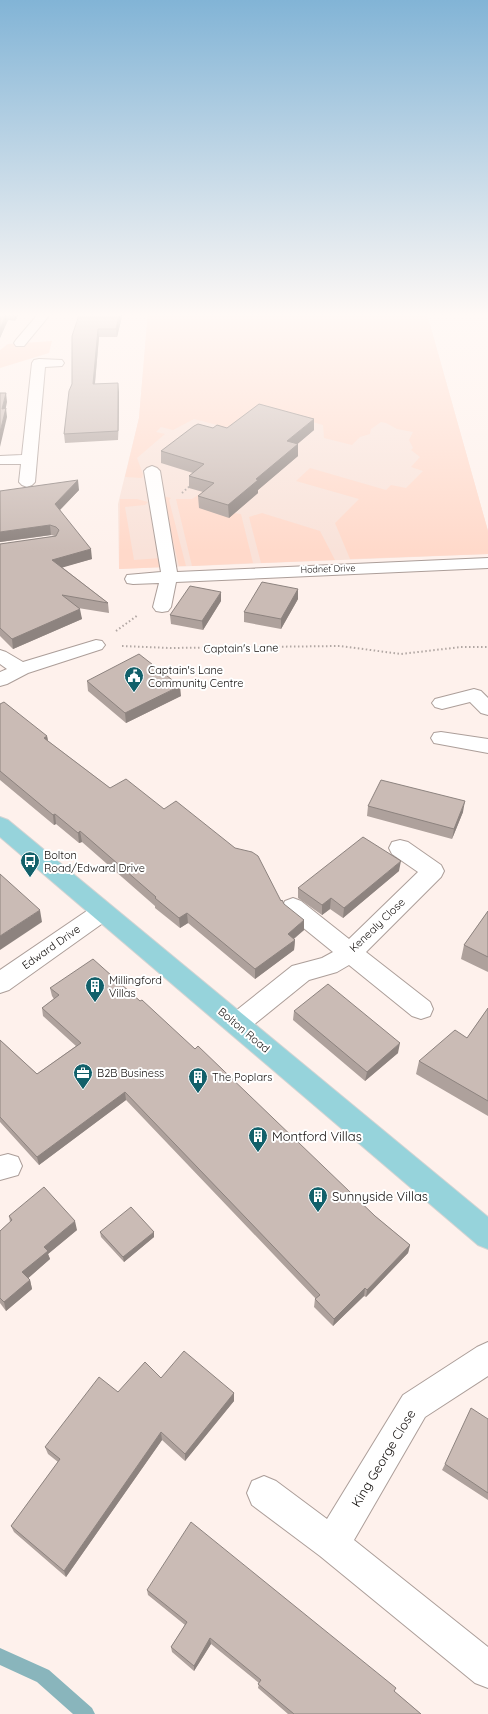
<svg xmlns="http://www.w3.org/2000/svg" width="488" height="1714" font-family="Quicksand,sans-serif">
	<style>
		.built { fill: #f9e2d9 }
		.green { fill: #ffd9ca }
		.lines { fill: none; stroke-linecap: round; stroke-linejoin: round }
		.stream { fill: #89b5bc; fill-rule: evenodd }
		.minor-casing { stroke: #ac9e99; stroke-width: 2 }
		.major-casing { stroke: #d4d4d3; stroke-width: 2 }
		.path { stroke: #b1a7a3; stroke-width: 2; stroke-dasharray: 1.5 2.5; stroke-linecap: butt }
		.minor { fill: #fff; fill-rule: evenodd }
		.major { fill: #96d3db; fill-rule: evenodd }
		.wall { fill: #aea19c }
		.shaded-wall { fill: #8d837f }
		.building { fill: #cabbb5; stroke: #8d837f }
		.labels { text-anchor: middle; stroke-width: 4; stroke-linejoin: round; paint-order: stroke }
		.far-street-label { font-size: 9px; fill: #120e0c; stroke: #fff }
		.street-label { font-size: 11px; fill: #120e0c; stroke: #fff }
		.poi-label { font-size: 11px; fill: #120e0c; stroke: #fff; text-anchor: start }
		.near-poi-label { font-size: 13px; fill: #120e0c; stroke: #fff; text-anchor: start }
		.near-street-label { font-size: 13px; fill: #120e0c; stroke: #fff }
	</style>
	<rect width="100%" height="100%" fill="#fef1ec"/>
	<path class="built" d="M148,312h212l67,2 61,217v23l-369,15 -1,-65 21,-86z"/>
	<path class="green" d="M148,312h212l67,2 61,217v23l-138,5 -15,-36 24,-24 -63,-18 14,-13 76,22 5,-5 15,3 17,-17 -12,-4 9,-10 -9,-7 2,-2 -4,-8 4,-8 -16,-3 -11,-6 -5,-1 -10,7 -1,5 -10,3 -8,8 -28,-7 -1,-13 -52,-15 -41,24 -17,-4 4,-5 -23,-6 -21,11 -12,-3 -5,5 9,2 -28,24 6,16 -1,4 -17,-1 14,-59z
		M52,341l-3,12 -49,15v-18l8,-6z
		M203,492l31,21 7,1 12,49 -61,3 -16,-67h16z
		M162,496l9,2 -2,2 17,66h-7z
		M120,499h17l11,3 -3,3 -20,2 9,53 27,-2 3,9 -45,2z
		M262,513l58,18 15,29 -74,3 -12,-46z"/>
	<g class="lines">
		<path class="stream" d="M0,1648l49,22 43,38 3,6h-22l-36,-32 -37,-17z"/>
		<g class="minor-casing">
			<path id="minor" d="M40,312h12l-28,34h-8l-2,-3 2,-3z
				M39,359l23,1 2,3 -2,3 -17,1 -10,115 -3,3 -5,2 -5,-2 -3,-3 2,-18h-21v-8l22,-1 10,-92 2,-3z
				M152,466l5,2 3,3 17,101 311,-14v10l-312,14 -5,25 -3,4 -6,1 -6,-1 -3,-4 6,-24 -26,1 -6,-1 -2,-4 2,-4 34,-3 -17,-101 3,-3z
				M96,640l6,1 3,4 -3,4 -74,24 -21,11 -7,2v-14l7,-3 -7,-5v-14l6,2 17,10z
				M474,689l7,2 7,7v17l-7,-2 -11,-11 -28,7 -7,-2 -3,-4 3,-4z
				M441,732l47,7v14l-54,-10 -3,-5 3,-5z
				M400,840l8,2 33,23 3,6 -3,6 -75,75 64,50 3,7 -3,7 -9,3 -9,-3 -63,-51 -12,7 -28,8 -63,51 -9,3 -9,-3 -4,-7 4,-7 64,-51 30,-8 11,-6 -48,-39 -3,-6 3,-6 8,-3 8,3 48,38 69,-67 -26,-18 -3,-6 3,-6z
				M102,903l8,3 3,6 -3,6 -101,72 -9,3v-23l94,-64z
				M8,1154l10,3 4,9 -4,9 -18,5v-24z
				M488,1342v34l-63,41 -71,123 134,107v41l-13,-5 -155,-127 -68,-51 -5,-12 5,-12 12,-5 12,5 51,38 76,-124 74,-48z"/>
		</g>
		<g class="major-casing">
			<path id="major" d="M0,817l8,3 480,397v32l-10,-4 -478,-408z"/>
		</g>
		<path class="path" d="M182,493l9,-8
			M116,631l22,-16
			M122,646l48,2 170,-2 61,8 60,-7h27"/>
		<use href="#minor" class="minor"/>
		<use href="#major" class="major"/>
	</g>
	<path class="wall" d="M0,312h20l-5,9 -7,-1 -8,18z
		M123,312l-6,25h-18l-4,47 24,8 -1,48 -53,3 -1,-9 8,-50v-48z
		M213,428h14l87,2 -17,14h1v12l-40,34v3l-29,25 -30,-10 -1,-12 5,-4 -14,-4v-12l4,-3 -32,-10v-12z
		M79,490l-19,20 32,49 -30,8 46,36 1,10 -31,-5 4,11 -69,30 -13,-13v-92l55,-8 -4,-1 -51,7v-51z
		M298,589v10l-17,30 -37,-7v-10z
		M221,601l-18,29 -32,-6 -1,-9z
		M87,681l94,15 -55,27 -38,-32z
		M0,704l47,32 1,5 62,47 174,116 20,26 -10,9 1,1 -1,10 -39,29 -67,-56 -8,5 -25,-20v-2l-73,-64 -3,1 -23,-19 -2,1 -54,-45z
		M368,806l95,6 -11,27 -85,-23z
		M399,871l-56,47 -13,-9 -8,6 -24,-17v-10z
		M488,911v61l-27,-13 3,-14z
		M50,988l325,228 35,29 -2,8 -42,44 -2,-1 -31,30 -19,-19 1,-8h1l-190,-199 -87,65 -39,-43v-82l37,34 39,-28 -33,-30 -1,-8 12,-9 -2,-3z
		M488,1008v108l-72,-42 3,-13 48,-23z
		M294,1011l104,42 -33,28 -72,-61z
		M9,1216l68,14 -29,24 2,5 -22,19 2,2 2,9 -26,22 -6,-8v-72l10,-9z
		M100,1232l54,5 -30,25 -23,-25z
		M161,1378l73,15v8l-49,60 -23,-21 -96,137 -52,-45 -3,-6 47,-64 -10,-8 -3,-7 73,-55z
		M488,1419v81l-46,-30 3,-6z
		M147,1590l247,101 27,23h-133l-30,-26 1,-5 -48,-39 -17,27 -22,-19 -1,-5 14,-22 -37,-30z"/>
	<path class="shaded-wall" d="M15,312h5l-5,9 -1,-8z
		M120,312h3l-6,25 -1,-8z
		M7,313l1,7 -8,18v-9z
		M98,329l1,8 -5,55 -1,-8z
		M118,383l1,9 -1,48z
		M6,393l1,9 -3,15 -2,-8z
		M6,408l1,9 -7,30v-15z
		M314,419v11l-27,23v-12z
		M298,444v12l-40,34v3l-29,25 -1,-13 28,-26z
		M78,480l1,10 -23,24 -1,-10z
		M50,525l1,10 -51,7v-10z
		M91,549l1,10 -38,11 -2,-10z
		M298,589v10l-17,30v-10z
		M221,592v9l-18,29 -1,-9z
		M80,609l2,10 -69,30 -1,-10z
		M180,686l1,10 -55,27 -1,-10z
		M47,736l2,10 -5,-8z
		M465,801l-2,11 -11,27 2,-10z
		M55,814l1,10 -2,1 -1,-10z
		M80,831l2,11 -3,1 -1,-10z
		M401,861l-2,10 -56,47 1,-10z
		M331,898l-1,11 -8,6v-10z
		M40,910l2,12 -42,28v-14z
		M187,913l1,10 -8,5 -1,-10z
		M304,920v10l-17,14 1,-10z
		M295,940l-1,10 -39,29v-10z
		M400,1043l-2,10 -33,28 2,-9z
		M125,1092l1,8 -87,65 -2,-8z
		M75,1221l2,9 -29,24 2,5 -25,22 -3,-9 22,-25z
		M154,1232v5l-30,25 -1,-5z
		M410,1245l-2,8 -42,44 1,-7z
		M30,1280l2,9 -26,22 -2,-9z
		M365,1288l-1,8 -31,30 1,-7z
		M234,1393v8l-49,60v-7z
		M161,1432l1,8 -96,137 -2,-6z
		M210,1638l1,6 -17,27v-5z"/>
	<path class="building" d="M0,312h15l-1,1h-7l-7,16z
		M80,312h40l-4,17h-18l-5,55 25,-1v48l-54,3 5,-43 3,-7v-48z
		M0,393h6l-4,16 4,-1 -6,24z
		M259,404l55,15 -27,22 11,3 -42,35 2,1 -30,25 -30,-9 16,-13 -25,-7 15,-12 -43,-13 33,-25 4,-2 15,4 4,-3 10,3z
		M78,480l-23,24 36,45 -39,11 56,43 -46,-8 18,14 -68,30 -12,-11v-84l56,-8 3,-6 -3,-3 -6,-2 -50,7v-41z
		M262,582l36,7 -17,30 -37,-7z
		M190,586l31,6 -19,29 -32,-6z
		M139,654l41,32 -55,27 -38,-32z
		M4,702l43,34 -3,2 66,50 16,-9 38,30 12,-8 59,47 17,4 6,4 23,45 1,-1 2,4 20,16 -16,14 7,6 -40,29 -68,-56 -8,5 -24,-20 1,-1 -76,-66 -2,2 -23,-19 -2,1 -53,-44v-67z
		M381,780l84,21 -11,28 -86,-23z
		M363,837l38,24 -57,47 -13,-10 -9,7 -24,-17z
		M0,874l40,36 -40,26z
		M488,911v46l-24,-12z
		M93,959l47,42 2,-1 53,49 3,-3 177,170 35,29 -43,45 -2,-2 -31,31 -19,-20 5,-4 -195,-203 -88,65 -37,-40v-77l37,34 44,-31 -39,-35 17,-13 -9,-7z
		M328,984l72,59 -33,29 -73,-61z
		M488,1008v93l-69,-40 36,-31 12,8z
		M44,1187l31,34 -31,26 4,4 -26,21 8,8 -26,22 -4,-4v-67l12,-11 -3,-4z
		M131,1207l23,25 -31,25 -23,-25z
		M184,1351l50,42 -49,61 -24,-22 -97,139 -53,-45 49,-67 -15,-12 54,-70 19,15 27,-30 16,16z
		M471,1408l17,11v74l-43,-29z
		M191,1522l205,166 -2,3 27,23h-127l-36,-30 3,-4 -51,-42 -16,28 -23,-19 16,-25 -40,-32z"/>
	<linearGradient id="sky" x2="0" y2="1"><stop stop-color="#82b4d6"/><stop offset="0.57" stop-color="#fff9f6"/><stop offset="1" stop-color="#fff9f6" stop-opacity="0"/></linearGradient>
	<rect width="488" height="552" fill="url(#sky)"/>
	<defs>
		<g id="civic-pin" transform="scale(1)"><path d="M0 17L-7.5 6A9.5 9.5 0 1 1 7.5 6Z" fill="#12606a" stroke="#fff"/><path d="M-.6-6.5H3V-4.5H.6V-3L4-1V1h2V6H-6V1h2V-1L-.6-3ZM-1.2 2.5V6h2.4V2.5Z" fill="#fff"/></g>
		<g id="bus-pin" transform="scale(1)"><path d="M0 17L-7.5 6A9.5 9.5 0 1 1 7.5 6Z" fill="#12606a" stroke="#fff"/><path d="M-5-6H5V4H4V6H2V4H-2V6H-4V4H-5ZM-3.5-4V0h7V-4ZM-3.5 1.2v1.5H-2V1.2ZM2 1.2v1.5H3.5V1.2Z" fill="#fff"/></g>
		<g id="building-pin" transform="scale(1)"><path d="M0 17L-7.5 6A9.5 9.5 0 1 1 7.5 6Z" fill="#12606a" stroke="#fff"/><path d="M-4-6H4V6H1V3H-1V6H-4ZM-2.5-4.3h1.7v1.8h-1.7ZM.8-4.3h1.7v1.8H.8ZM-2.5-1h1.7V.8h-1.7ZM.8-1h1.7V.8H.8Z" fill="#fff"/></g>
		<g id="office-pin" transform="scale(1)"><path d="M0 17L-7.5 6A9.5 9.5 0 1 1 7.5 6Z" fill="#12606a" stroke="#fff"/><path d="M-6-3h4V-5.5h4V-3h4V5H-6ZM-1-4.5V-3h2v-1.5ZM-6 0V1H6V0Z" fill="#fff"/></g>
	</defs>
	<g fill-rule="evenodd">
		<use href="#civic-pin" x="134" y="676"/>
		<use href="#bus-pin" x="30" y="861"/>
		<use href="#building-pin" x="95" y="986"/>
		<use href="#office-pin" x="83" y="1073"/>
		<use href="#building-pin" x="198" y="1077"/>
		<use href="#building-pin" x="258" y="1136"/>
		<use href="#building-pin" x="318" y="1196"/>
	</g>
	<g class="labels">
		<g class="far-street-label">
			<text transform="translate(328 569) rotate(-2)" y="3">Hodnet Drive</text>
		</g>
		<g class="street-label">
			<text transform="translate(241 648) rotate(-1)" y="4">Captain's Lane</text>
			<text transform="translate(377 925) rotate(-44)" y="4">Kenealy Close</text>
			<text transform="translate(51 947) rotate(-35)" y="4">Edward Drive</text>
			<text transform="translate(244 1030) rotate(40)" y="4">Bolton Road</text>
		</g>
		<g class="poi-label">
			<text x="148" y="674">Captain's Lane<tspan x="148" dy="13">Community Centre</tspan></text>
			<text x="44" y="859">Bolton<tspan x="44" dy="13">Road/Edward Drive</tspan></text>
			<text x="109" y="984">Millingford<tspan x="109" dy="13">Villas</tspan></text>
			<text x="97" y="1077">B2B Business</text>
			<text x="212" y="1081">The Poplars</text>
		</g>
		<g class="near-poi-label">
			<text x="272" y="1141">Montford Villas</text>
			<text x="332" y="1201">Sunnyside Villas</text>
		</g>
		<g class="near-street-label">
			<text transform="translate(383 1458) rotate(-59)" y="5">King George Close</text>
		</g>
	</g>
</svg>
